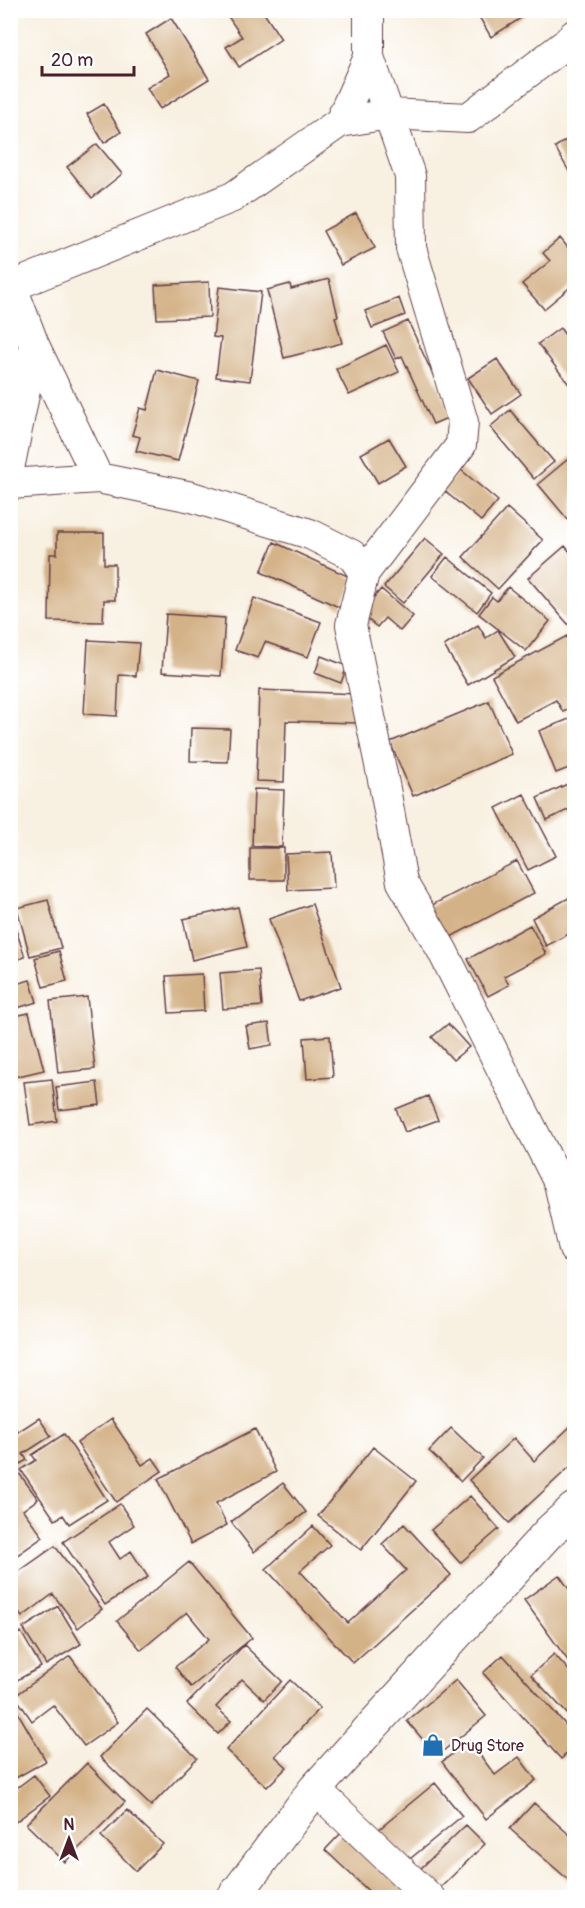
<svg xmlns="http://www.w3.org/2000/svg" width="585" height="1908" font-family="Pangolin,sans-serif">
	<style>
		.building { fill: #d4b288 }
		.lines { fill: none; stroke-linecap: round; stroke-linejoin: round }
		.street-casing { stroke: #643e46; stroke-width: 32 }
		.primary-casing { stroke: #643e46; stroke-width: 35 }
		.street { stroke: #fff; stroke-width: 30 }
		.primary { stroke: #fff; stroke-width: 33 }
		.labels { text-anchor: middle; stroke-width: 4.5; stroke-linejoin: round; paint-order: stroke }
		.poi-label { font-size: 16px; fill: #4a1f2b; stroke: #fff; text-anchor: start }
	</style>
	<rect width="100%" height="100%" fill="#fff"/>
	<filter id="ink" filterUnits="userSpaceOnUse"><feTurbulence type="fractalNoise" baseFrequency=".0167" numOctaves="2"/><feDisplacementMap in="SourceGraphic" scale="12" xChannelSelector="R" yChannelSelector="G"/><feConvolveMatrix kernelMatrix="1 2 1 2 8 2 1 2 1" color-interpolation-filters="sRGB"/></filter>
	<filter id="wash" filterUnits="userSpaceOnUse"><feTurbulence type="fractalNoise" baseFrequency=".008" numOctaves="4" result="noise"/><feDisplacementMap in="SourceGraphic" scale="24" xChannelSelector="R" yChannelSelector="G"/><feGaussianBlur stdDeviation="1.35" result="paint"/><feColorMatrix in="noise" values="0 0 0 0 0 0 0 0 0 0 0 0 0 0 0 0 0 1.4 0 .05"/><feComposite in="paint" operator="in"/></filter>
	<g filter="url(#wash)">
		<rect width="100%" height="100%" fill="#f8f0e1"/>
		<g id="blocks">
			<path class="building" d="M228,10h34l19,29 -42,28 -13,-20 16,-10 -17,-25z
				M475,10h59l-43,27z
				M171,18l38,61 -49,30 -13,-21 23,-14 -24,-40z
				M104,104l17,28 -17,11 -17,-29z
				M574,135v45l-19,-33z
				M97,144l25,30 -30,24 -25,-31z
				M356,213l19,35 -34,17 -18,-34z
				M560,238l14,17v29l-30,25 -22,-25 28,-23 -7,-8z
				M329,279l9,37 -3,1 7,26 -58,15 -17,-68 23,-6 1,5z
				M209,282l1,35 -53,2 -2,-34z
				M219,287l42,5 -11,89 -34,-4 5,-39 -8,-1z
				M399,298l6,17 -33,13 -7,-17z
				M408,321l44,95 -19,8 -31,-68 -6,3 -13,-27z
				M560,328l14,19v44l-36,-47z
				M386,345l13,27 -50,23 -13,-26z
				M497,359l24,35 -29,20 -24,-36z
				M157,370l42,11 -21,80 -42,-10 4,-14 -8,-2 8,-27 7,2z
				M510,410l44,52 -20,17 -44,-52z
				M389,438l17,28 -28,17 -17,-29z
				M574,454v63l-5,4 -31,-37z
				M460,469l38,32 -17,20 -38,-31z
				M507,508l36,32 -45,49 -35,-32z
				M57,533h47v31h11v36h-11l-1,22 -54,-1 1,-67h7z
				M425,538l19,16 -41,49 -19,-16z
				M274,542l80,37 -13,29 -80,-36z
				M565,546l7,8 2,-1v78l-46,-53z
				M447,557l44,36 -14,19 -45,-36z
				M508,587l42,34 -24,30 -47,-37 13,-17 5,4z
				M381,589l32,27 -13,15 -15,-13 -8,9 -17,-14z
				M254,598l67,24 -13,35 -43,-15 -7,16 -23,-8z
				M166,614l59,4 -4,58 -59,-4z
				M478,625l8,13 12,-8 17,27 -47,28 -24,-39z
				M567,636l7,14v56l-11,6 -7,-12 -40,21 -24,-45z
				M88,640l51,3 -3,33 -17,-1 -2,41 -33,-2z
				M321,656l26,10 -6,17 -26,-10z
				M259,690l99,4 -1,29 -71,-2 -2,61 -28,-1z
				M489,701l23,53 -99,42 -23,-54z
				M574,717v49l-18,7 -17,-42z
				M191,728l39,1 -2,33 -38,-1z
				M574,781v26l-27,13 -10,-22z
				M254,789l30,1 -2,57 -30,-1z
				M524,794l32,62 -28,14 -32,-62z
				M250,848h34v32h-34z
				M332,852l2,36 -46,2 -2,-36z
				M517,861l17,32 -89,47 -17,-33z
				M574,895v36l-28,15 -14,-28z
				M48,900l13,48 -31,8 -13,-48z
				M312,904l29,83 -42,14 -30,-82z
				M238,907l9,40 -55,13 -9,-41z
				M530,925l16,29 -42,22 5,9 -21,11 -20,-37z
				M15,927l10,30 -15,5v-34z
				M59,951l8,30 -24,6 -8,-29z
				M259,970l3,36 -39,3 -3,-36z
				M202,974l2,37 -35,2 -3,-37z
				M30,980l7,22 -20,6 -7,-22z
				M87,997l8,72 -37,4 -8,-72z
				M29,1013l15,57 -34,8v-61z
				M269,1023l3,22 -22,4 -4,-23z
				M448,1024l21,23 -16,13 -21,-23z
				M330,1036l3,41 -26,2 -3,-41z
				M52,1079l5,42 -27,4 -6,-43z
				M97,1082l3,23 -41,5 -3,-23z
				M428,1096l10,24 -33,12 -9,-23z
				M39,1418l12,18 -28,18 4,6 -17,10v-33z
				M111,1419l31,46 11,-7 9,13 -46,31 -39,-59z
				M574,1423v40l-65,60 -40,-43 45,-42 20,23z
				M451,1428l32,30 -22,23 -32,-30z
				M255,1429l21,43 -60,31 11,22 -36,19 -33,-65z
				M64,1434l43,66 -38,24 -6,-9 -8,5 -34,-50 15,-10 -4,-5z
				M373,1447l43,34 -55,69 -43,-34z
				M16,1469l22,30 -15,11 20,27 -33,23v-87z
				M283,1483l23,29 -52,40 -23,-30z
				M470,1496l29,33 -39,34 -29,-33z
				M120,1504l14,21 -25,17 11,17 11,-8 17,26 -43,28 -42,-63z
				M404,1524l47,51 -98,88 -87,-94 47,-43 17,19 -30,26 48,52 58,-53 -24,-26z
				M55,1546l47,63 -24,19 -25,-34 -31,23 -12,-15v-24z
				M189,1562l63,76 -61,49 -16,-20 34,-28 -22,-27 -46,38 -24,-29z
				M559,1575l15,21v73l-50,-69z
				M58,1606l23,38 -35,21 -23,-37z
				M21,1632l20,35 -31,17v-46z
				M244,1645l38,36 -18,19 -22,-21 -26,28 15,14 -13,13 -31,-30z
				M554,1654l20,22v45l-43,-46z
				M503,1655l71,79v13l-13,12 -78,-86z
				M70,1656l48,66 -34,24 -31,-41 -21,16 -17,-25z
				M290,1680l30,28 -45,48 12,11 -20,20 -41,-37z
				M456,1680l30,36 -49,40 -30,-35z
				M10,1699l36,62 -32,18 -4,-5z
				M147,1709l50,49 -46,48 -51,-49z
				M469,1741l26,34 24,-18 17,23 -50,39 -44,-57z
				M87,1763l38,39 -60,60 -39,-38z
				M34,1775l16,21 -40,30v-33z
				M435,1783l27,33 -57,47 -27,-33z
				M534,1803l40,36v40l-3,3 -61,-53z
				M127,1810l36,34 -27,27 -35,-35z
				M466,1825l19,19 -49,48 -19,-20z
				M342,1832l71,66h-37l-51,-48z
				M10,1882l7,12 -7,3z"/>
		</g>
	</g>
	<g filter="url(#ink)">
		<use href="#blocks" fill-opacity="0" stroke="#643e46" stroke-width="1.5"/>
		<g class="lines">
			<g class="street-casing">
				<path id="street" d="M369,57l41,119 1,72 52,174 -2,23 -97,128 -13,52 34,164 17,93 40,68 117,233 15,66
					M340,122l49,-8 79,4 99,-75 7,-8
					M10,287l223,-90 107,-75 29,-65v-47
					M12,287l22,58 64,133
					M10,464l24,-119
					M10,484l88,-6 94,19 118,37 42,21 12,18
					M315,1789l115,109"/>
			</g>
			<g class="primary-casing">
				<path id="primary" d="M233,1898l82,-109 234,-257 25,-23"/>
			</g>
			<use href="#street" class="street"/>
			<use href="#primary" class="primary"/>
		</g>
	</g>
	<defs>
		<g id="shop-bare" transform="scale(1.8)"><path d="M-5-2.5h2.3a2.7 3.5 0 0 1 5.4 0H5L5.5 6h-11ZM-1.5-2.5h3a1.5 2.3 0 0 0-3 0Z" fill="#1f6fb2" stroke="#fff" stroke-width="2.5" paint-order="stroke"/></g>
	</defs>
	<g fill-rule="evenodd">
		<use href="#shop-bare" x="433" y="1745"/>
	</g>
	<g class="labels">
		<g class="poi-label">
			<text x="451" y="1751">Drug Store</text>
		</g>
	</g>
	<rect width="585" height="1908" fill="none" stroke="#fff" stroke-width="36"/>
	<g transform="translate(69 1839)" stroke="#ffffff" stroke-width="4.5" paint-order="stroke">
	<path d="M0-4.5L10 22L0 15L-10 22Z" fill="#4a1f2b"/>
	<text y="-9" font-size="16" font-weight="bold" text-anchor="middle" fill="#4a1f2b">N</text>
	</g>
	<path d="M42 66v9h92v-9" fill="none" stroke="#4a1f2b" stroke-width="3"/>
	<text x="51" y="66" font-size="18" fill="#4a1f2b" stroke="#ffffff" stroke-width="4.5" paint-order="stroke">20 m</text>
</svg>
